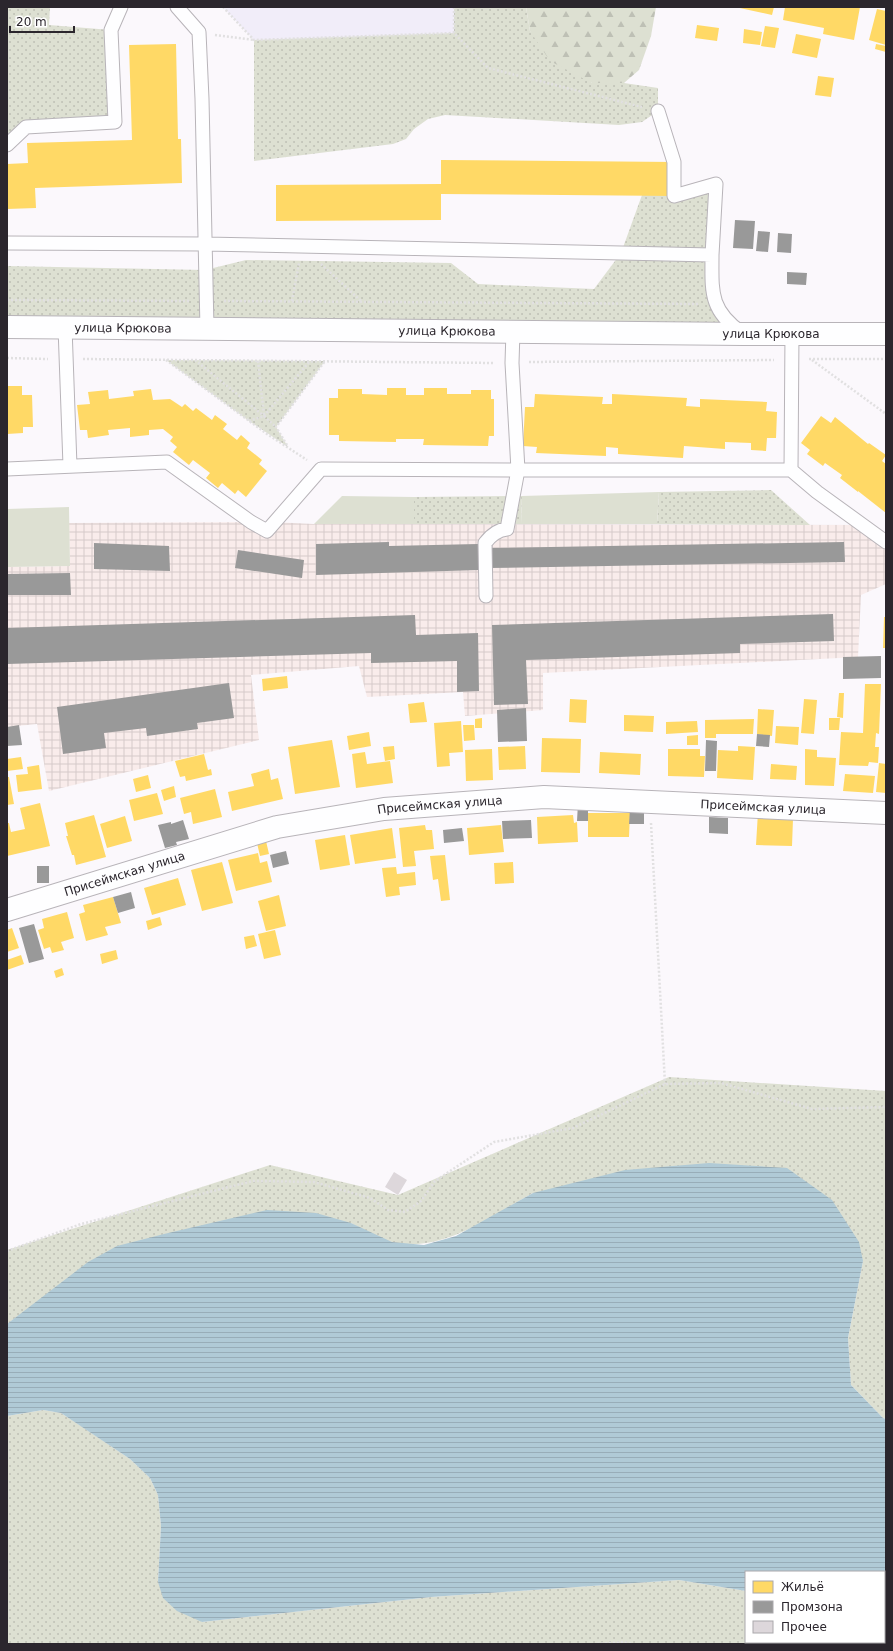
<svg xmlns="http://www.w3.org/2000/svg" width="893" height="1651" font-family="'DejaVu Sans',sans-serif">
	<style>
		.industrial { fill: url(#industrial-grid) }
		.education { fill: #f1edf9 }
		.grass { fill: url(#grass-dots) }
		.forest { fill: url(#forest-firs) }
		.green { fill: #dde0d2 }
		.water { fill: url(#water-rules) }
		.homes { fill: #ffd966 }
		.industry { fill: #999 }
		.building { fill: #ddd7db }
		.lines { fill: none; stroke-linecap: round; stroke-linejoin: round }
		.service-casing { stroke: #b8b4b9; stroke-width: 15 }
		.minor-casing { stroke: #b8b4b9; stroke-width: 24 }
		.secondary-casing { stroke: #b8b4b9; stroke-width: 24 }
		.path { stroke: #e1e0e1; stroke-width: 2.5; stroke-dasharray: 2 2; stroke-linecap: butt }
		.service { stroke: #fefeff; stroke-width: 13 }
		.minor { stroke: #fefeff; stroke-width: 22 }
		.secondary { stroke: #fefeff; stroke-width: 22 }
		.labels { text-anchor: middle; stroke-width: 4; stroke-linejoin: round; paint-order: stroke }
		.street-label { font-size: 12px; fill: #2b262d; stroke: #fff }
	</style>
	<defs>
		<pattern id="industrial-grid" width="8" height="8" patternUnits="userSpaceOnUse"><rect width="8" height="8" fill="#f9eceb"/><path d="M0 4h8M4 0v8" fill="none" stroke="#d6caca"/></pattern>
		<pattern id="grass-dots" width="8" height="8" patternUnits="userSpaceOnUse"><rect width="8" height="8" fill="#dde0d2"/><path d="M2 2h.1M6 6h.1" fill="none" stroke="#bec0b5" stroke-width="1.8" stroke-linecap="round"/></pattern>
		<pattern id="forest-firs" width="22" height="20" patternUnits="userSpaceOnUse"><rect width="22" height="20" fill="#dde0d2"/><path d="M5 1l3.5 6h-7zM16 11l3.5 6h-7z" fill="#bec0b5"/></pattern>
		<pattern id="water-rules" width="6" height="5" patternUnits="userSpaceOnUse"><rect width="6" height="5" fill="#b0cad6"/><path d="M0 2.5h6" fill="none" stroke="#98adb8"/></pattern>
	</defs>
	<rect width="100%" height="100%" fill="#fbf8fc"/>
	<path class="industrial" d="M273,522l41,2 548,1 24,17v42l-25,11 -3,62 -315,16v37l-78,6 -2,-24 -96,5 -8,-31 -108,9 8,65 -210,51 -12,-67 -30,3v-160l63,-1 -1,-43z"/>
	<path class="education" d="M223,7h231v26l-200,7z"/>
	<path class="grass" d="M7,7h43l-1,18 62,5 4,92 -89,5 -19,18z
		M454,7h72l4,24 62,52h32l34,5v23l-16,11 -23,3 -174,-10 -17,4 -14,10 -8,10 -13,5 -139,17v-121l200,-7z
		M716,184l-4,106 18,35 -723,2v-61l198,4 41,-10 205,3 27,21 116,5 27,-36 21,-58z
		M166,360l159,1 -49,66 12,20 -39,-26z
		M771,490l39,35 -153,-1 2,-32z
		M522,496l-1,28h-107v-27z
		M669,1077l217,14v328l-3,-1 -32,-33 -3,-47 15,-77 -330,-68c-42,23 -91,61 -141,49 -13,-2 -29,-13 -41,-19l-306,74 -38,27v-74l263,-85 128,30z
		M43,1410l18,3 23,15 46,31 20,19 8,17 3,31 -3,56 44,40 229,-25 248,-17 67,11v51h59l1,2h-799v-228z"/>
	<path class="forest" d="M526,7h130l-5,29 -12,34 -15,13h-32l-42,-22 -20,-30z"/>
	<path class="green" d="M659,492l-2,32h-136l1,-28z
		M342,496l72,1v27h-100z
		M69,507l1,59 -63,1v-58z"/>
	<path class="water" d="M709,1163l78,5 45,32 27,42 4,19 -15,77 3,47 32,33 3,1v214l-2,1v-62h-138v19l-67,-11 -248,17 -229,25 -25,-11 -14,-13 -5,-16 3,-56 -3,-31 -8,-17 -20,-19 -69,-46 -18,-3 -36,6v-92l81,-62 29,-16 47,-12 103,-24 49,3 35,10 41,19 32,3 32,-9 77,-43 92,-23z
		M805,1642h67l-2,2h-64z"/>
	<path class="homes" d="M735,7h39l-2,8z
		M785,7h75l-6,33 -31,-6 1,-6 -41,-8z
		M877,9l9,2v34l-17,-5z
		M697,25l22,3 -2,13 -22,-3z
		M765,26l14,2 -4,20 -14,-2z
		M744,29l18,3 -2,13 -17,-2z
		M796,34l25,5 -4,19 -25,-5z
		M176,44l2,95h3l1,44 -147,5 1,20 -29,1v-45l21,-1 -1,-20 105,-3 -3,-95z
		M876,44l10,2v6l-11,-3z
		M818,76l16,2 -3,19 -16,-2z
		M441,160l233,2v34l-233,-2v26l-165,1v-36l165,-1z
		M7,386h15v9h10l1,32h-10v6l-16,1z
		M387,388h19v7h18v-7h23v6h24v-4h20v9h3v37h-5l-1,10 -65,-1 1,-6h-28v3l-57,-1v-6h-10v-37h9v-9h24v5l25,1z
		M151,389l2,11 17,-1 12,8 3,-3 8,7 3,-3 16,12 3,-5 12,9 -4,5 14,11 4,-5 9,8 -3,5 15,12 -3,4 8,7 -21,26 -8,-7 -3,4 -13,-11 -4,5 -12,-10 4,-5 -17,-13 -4,5 -16,-13 4,-5 -7,-6 3,-4 -10,-8 -14,1v5l-19,2v-9l-22,2 1,5 -21,3 -1,-8h-7l-3,-25 13,-1 -2,-12 20,-2 1,9 25,-3 -1,-5z
		M535,394l68,3 -1,7h10v-10l75,4 -1,8 14,1v-8l67,3 -1,9 11,1 -1,26h-9l-1,13 -15,-1v-7l-26,-1v7l-41,-3 -1,12 -65,-4v-6l-12,-1v9l-70,-3 1,-6 -14,-1 2,-39h9z
		M821,416l10,7 4,-6 33,27 1,-1 17,12 -4,6 4,3v49l-28,-22v1l-18,-14 2,-3 -17,-12 -2,3 -16,-12 3,-4 -9,-7z
		M884,617h2v31h-3z
		M287,676l1,12 -25,3 -1,-12z
		M865,684h16l-2,50 -3,-1 -1,14h4l-1,16 -9,-1 -1,4 -29,-1 2,-33 22,1z
		M839,693h5l-1,25 -6,-1z
		M570,699l17,1 -1,23 -17,-1z
		M804,699l13,1 -3,34 -13,-1z
		M424,702l3,20 -17,1 -2,-19z
		M758,709l16,1 -2,26 -15,-2z
		M624,715l30,1 -1,16 -29,-1z
		M482,718v10h-7v-9z
		M829,718h11l-1,12h-10z
		M754,719l-1,15h-37v4h-11v-18z
		M461,721l2,31 -14,1 1,13 -13,1 -3,-44z
		M697,721l1,11 -32,2v-12z
		M463,725h11l1,15 -11,1z
		M776,726l23,1 -1,18 -23,-2z
		M369,732l2,14 -22,4 -2,-14z
		M698,735v10h-11v-9z
		M542,738l39,1 -1,34 -39,-1z
		M332,740l8,47 -45,7 -7,-47z
		M394,746l1,13 -10,2 -2,-14z
		M525,746l1,23 -27,1 -1,-23z
		M738,746l17,1 -2,33 -36,-2 1,-28 20,1z
		M492,749l1,31 -27,1 -1,-31z
		M668,749h32v7h5l-1,21 -36,-1z
		M805,749l12,1v7l19,1 -2,28 -29,-1z
		M365,752l2,12 23,-3 3,22 -37,5 -4,-34z
		M600,752l41,2 -1,21 -41,-2z
		M204,754l4,16 3,-1 1,6 -26,6 -1,-5 -5,1 -5,-16z
		M21,757l2,12 -16,2v-12z
		M879,763l7,1v29l-10,-1z
		M771,764l26,2 -1,14 -26,-1z
		M39,765l3,24 -24,3 -2,-17 12,-1 -1,-7z
		M269,769l2,11 7,-2 5,21 -51,12 -4,-19 26,-6 -3,-12z
		M845,774l30,2 -2,17 -30,-2z
		M148,775l3,13 -15,4 -3,-13z
		M7,777h2l5,27 -7,1z
		M174,786l2,11 -12,4 -3,-11z
		M215,789l7,28 -29,7 -2,-12 -7,2 -4,-16z
		M157,793l6,21 -29,7 -5,-21z
		M40,803l10,43 -43,10v-33h2l2,9 14,-3 -5,-21z
		M758,812l35,7 -1,27 -36,-1z
		M588,813h42l-1,24h-41z
		M94,815l12,42 -30,8 -2,-10h-2l-6,-19h2l-3,-13z
		M573,815l1,8 3,-1 1,20 -40,2 -1,-27z
		M125,816l7,25 -25,7 -7,-24z
		M425,825l1,5h6l2,19 -20,2 2,15 -13,1 -4,-39z
		M501,825l3,27 -35,3 -2,-27z
		M392,828l4,30 -41,6 -5,-29z
		M345,835l5,30 -30,5 -5,-30z
		M266,841l3,13 -9,2 -3,-13z
		M258,853l2,10 7,-2 5,21 -36,9 -8,-31z
		M445,855l5,45 -9,1 -3,-22 -5,1 -3,-24z
		M222,862l11,41 -31,8 -11,-41z
		M513,862l1,21 -19,1 -1,-21z
		M396,867l1,7 18,-2 1,13 -17,2 1,8 -14,2 -4,-29z
		M178,878l8,27 -34,10 -8,-27z
		M279,895l7,31 -20,5 -8,-30z
		M113,897l8,26 -16,4 3,8 -22,6 -7,-27 6,-2 -2,-7z
		M67,912l7,26 -13,4 3,8 -12,3 -2,-6 -6,2 -6,-19 6,-2 -2,-9z
		M160,917l2,8 -14,5 -2,-9z
		M12,928l7,20 -12,4v-22z
		M275,930l6,25 -17,4 -6,-25z
		M254,935l3,11 -11,3 -2,-12z
		M116,950l2,9 -16,5 -2,-10z
		M21,955l3,9 -17,6v-10z
		M62,968l2,7 -8,3 -2,-7z"/>
	<path class="industry" d="M735,220l20,1 -2,28 -20,-1z
		M758,231l12,1 -2,20 -12,-1z
		M778,233l14,1 -1,19 -14,-1z
		M787,272l20,1 -1,12 -19,-1z
		M389,542v4l89,-2 1,26 -163,5v-31z
		M844,542l1,20 -357,6v-20z
		M94,543l75,3 1,25 -76,-2z
		M238,550l66,10 -2,18 -67,-10z
		M70,573l1,22h-64v-21z
		M833,614l1,27 -94,3v9l-214,7 2,44 -34,1 -2,-80z
		M415,615l1,20 62,-2 1,58 -22,1v-31l-86,2v-10l-364,11v-36z
		M881,656v22l-38,1v-22z
		M229,683l5,35 -37,5 1,6 -51,7 -1,-8 -42,5 2,15 -43,6 -6,-47z
		M526,708l1,33 -29,1 -1,-32z
		M19,725l3,20 -15,1v-19z
		M757,734l13,1 -1,12 -13,-1z
		M706,740l11,1 -1,30h-11z
		M578,803h10v18h-11z
		M630,808h14v16h-15z
		M709,817l19,1v16l-19,-1z
		M183,820l6,19 -13,3 1,3 -12,3 -7,-23 13,-3v2z
		M531,820l1,18 -29,1 -1,-18z
		M462,828l2,13 -20,2 -1,-13z
		M286,851l3,13 -16,4 -3,-13z
		M37,866h12v17h-12z
		M131,892l4,16 -17,5 -5,-16z
		M34,924l10,35 -15,4 -10,-35z"/>
	<path class="building" d="M394,1172l13,8 -9,15 -13,-8z"/>
	<g class="lines">
		<g class="service-casing">
			<path id="service" d="M177,7l22,25 3,67 5,230
				M658,111l16,51v34l42,-12 -4,71
				M7,145l19,-18 89,-5 -4,-92 10,-23
				M7,243l198,1 507,11c0,36 -3,55 30,78
				M65,327l5,139
				M513,331l-1,32 6,107h273l26,22 69,50
				M7,469l160,-7 84,60 16,9 54,-62 197,1 -11,59c-10,1 -16,6 -22,14l1,53
				M791,470l1,-137"/>
		</g>
		<g class="minor-casing">
			<g id="minor">
				<path id="s1" d="M7,910l270,-83 107,-18 160,-12 342,16"/>
			</g>
		</g>
		<g class="secondary-casing">
			<g id="secondary">
				<path id="s2" d="M7,327l736,7h143"/>
			</g>
		</g>
		<path class="path" d="M223,7l31,33 200,-7
			M454,7v26l34,35 154,39
			M215,35l39,5
			M321,264l40,37
			M7,300l184,1
			M224,301l475,3
			M292,301l7,-38
			M7,358l41,1
			M83,359l411,4
			M809,359h77
			M166,360l101,74 40,26
			M195,360l69,56
			M812,360l74,54
			M258,361l6,54
			M529,362l245,-2
			M264,416l46,-55
			M249,421l15,-5 12,11
			M287,445l-11,-18 49,-66
			M651,823l14,261
			M7,1251l74,-27 172,-43 61,1 56,16 18,12 17,2 16,-11 14,-20 59,-39 79,-14 92,-44 56,-1 91,26 74,-2
			M597,1644l27,-2 8,2"/>
		<use href="#service" class="service"/>
		<use href="#minor" class="minor"/>
		<use href="#secondary" class="secondary"/>
	</g>
	<g class="labels">
		<g class="street-label">
			<text dy="4" stroke="none"><textPath href="#s2" startOffset="116">улица Крюкова</textPath></text>
			<text dy="4" stroke="none"><textPath href="#s2" startOffset="440">улица Крюкова</textPath></text>
			<text dy="4" stroke="none"><textPath href="#s2" startOffset="764">улица Крюкова</textPath></text>
			<text dy="4" stroke="none"><textPath href="#s1" startOffset="447">Присеймская улица</textPath></text>
			<text dy="4" stroke="none"><textPath href="#s1" startOffset="771">Присеймская улица</textPath></text>
			<text dy="4" stroke="none"><textPath href="#s1" startOffset="123">Присеймская улица</textPath></text>
		</g>
	</g>
	<rect width="893" height="1651" fill="none" stroke="#2b262d" stroke-width="16"/>
	<rect x="745" y="1571" width="140" height="72" fill="#ffffff" stroke="#aaa8ab"/>
	<rect x="753" y="1581" width="20" height="12" fill="#ffd966" stroke="#aaa8ab"/>
	<text x="781" y="1591" font-size="12" fill="#2b262d">Жильё</text>
	<rect x="753" y="1601" width="20" height="12" fill="#999999" stroke="#aaa8ab"/>
	<text x="781" y="1611" font-size="12" fill="#2b262d">Промзона</text>
	<rect x="753" y="1621" width="20" height="12" fill="#ddd7db" stroke="#aaa8ab"/>
	<text x="781" y="1631" font-size="12" fill="#2b262d">Прочее</text>
	<path d="M10 26v6h64v-6" fill="none" stroke="#2b262d" stroke-width="2"/>
	<text x="16" y="26" font-size="12" fill="#2b262d" stroke="#ffffff" stroke-width="3" paint-order="stroke">20 m</text>
</svg>
